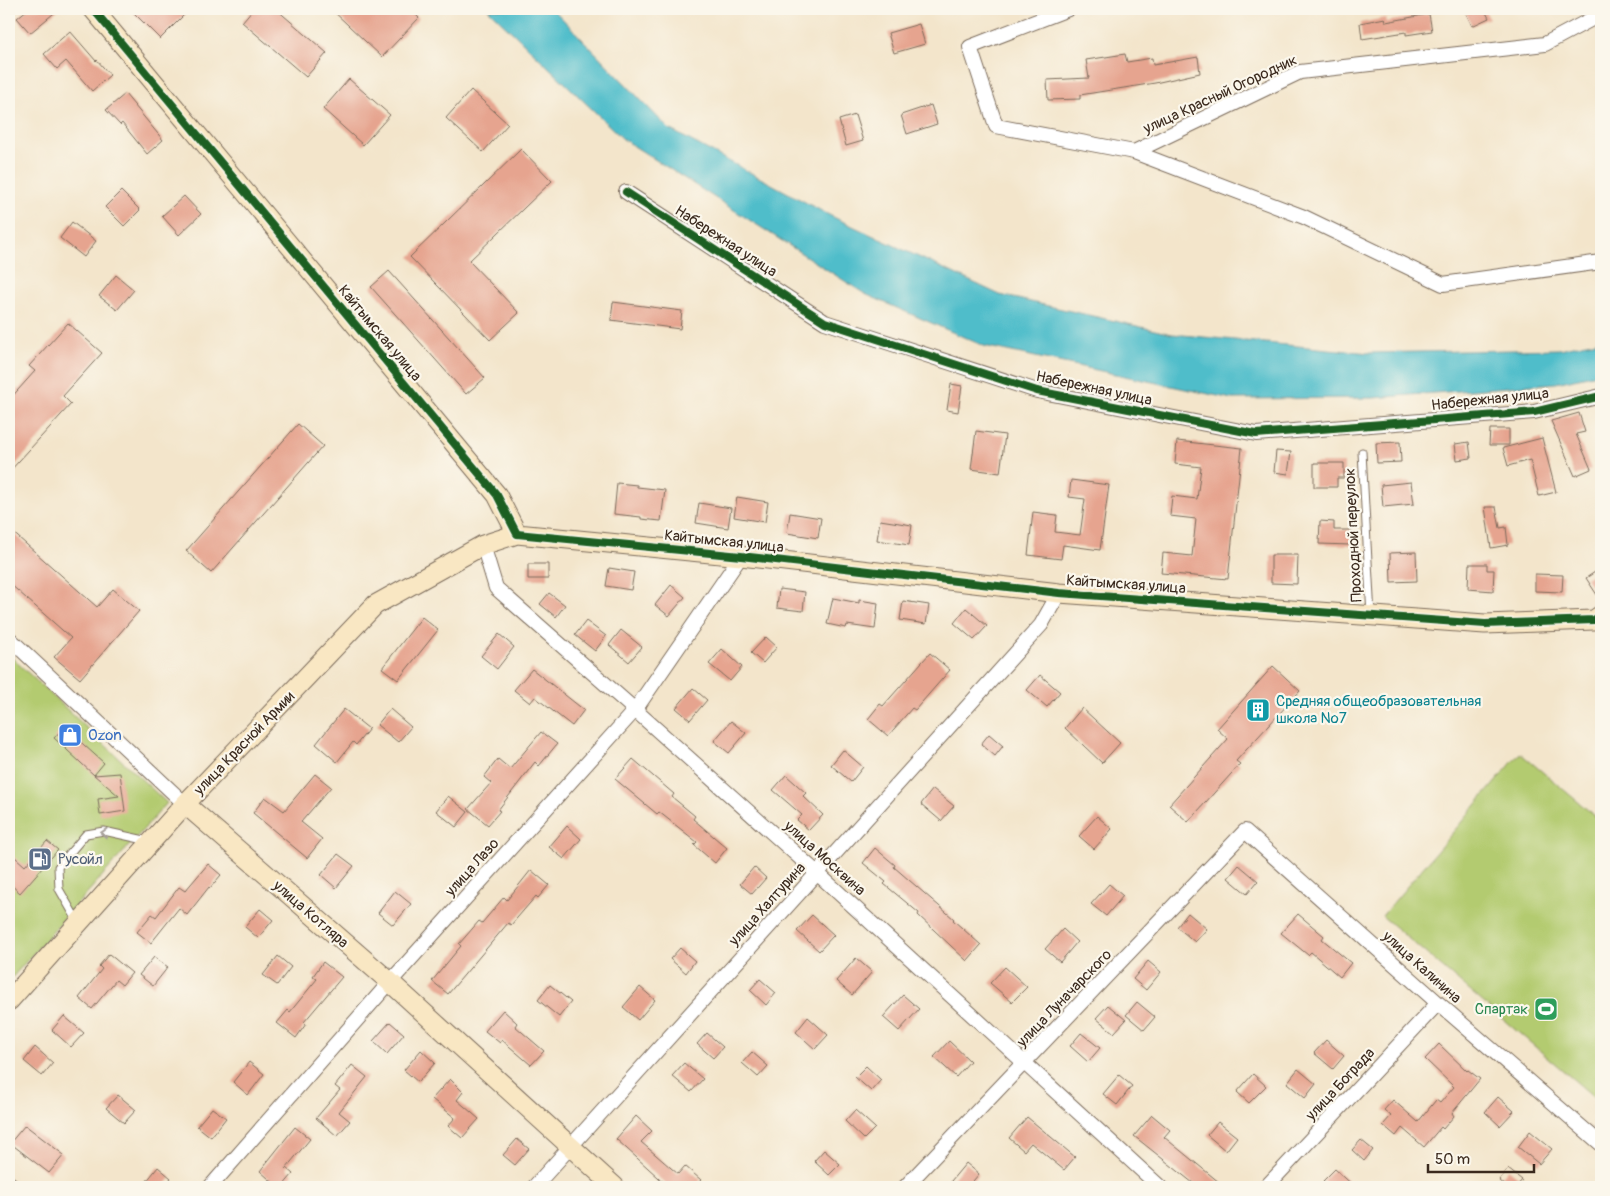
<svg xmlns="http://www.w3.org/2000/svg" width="1610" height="1196" font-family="Pangolin,sans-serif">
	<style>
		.green { fill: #b3cb70; stroke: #777a47 }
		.water { fill: #50bdca; stroke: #467474 }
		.building { fill: #e6a48f }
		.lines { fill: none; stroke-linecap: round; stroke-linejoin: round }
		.lane-casing { stroke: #7b6b5b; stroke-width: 9 }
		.street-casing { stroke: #7b6b5b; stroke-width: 16 }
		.secondary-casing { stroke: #7b6b5b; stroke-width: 21 }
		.lane { stroke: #fff; stroke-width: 7 }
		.street { stroke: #fff; stroke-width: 14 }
		.secondary { stroke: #f9e7c3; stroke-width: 19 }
		.cycleway-casing { stroke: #fbf7ec; stroke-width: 11 }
		.cycleway { stroke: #1b5e20; stroke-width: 8 }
		.oneway { stroke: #a79f9a }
		.labels { text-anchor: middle; stroke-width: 4.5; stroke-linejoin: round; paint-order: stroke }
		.street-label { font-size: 15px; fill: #3b2a1e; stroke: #fbf7ec }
		.culture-label { font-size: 15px; fill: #0d838f; stroke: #fbf7ec; text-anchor: start }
		.shop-label { font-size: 15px; fill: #366cbe; stroke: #fbf7ec; text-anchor: start }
		.service-label { font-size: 15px; fill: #4e5e75; stroke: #fbf7ec; text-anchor: start }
		.leisure-label { font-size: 15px; fill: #27864d; stroke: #fbf7ec; text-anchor: end }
	</style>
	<rect width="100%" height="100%" fill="#fbf7ec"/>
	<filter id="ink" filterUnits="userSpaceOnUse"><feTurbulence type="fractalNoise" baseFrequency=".02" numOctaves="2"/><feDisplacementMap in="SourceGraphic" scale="10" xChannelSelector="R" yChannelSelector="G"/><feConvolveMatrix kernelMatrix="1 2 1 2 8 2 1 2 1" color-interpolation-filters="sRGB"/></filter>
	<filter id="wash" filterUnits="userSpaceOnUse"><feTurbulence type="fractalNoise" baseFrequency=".0096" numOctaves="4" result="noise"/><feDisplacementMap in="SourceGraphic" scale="20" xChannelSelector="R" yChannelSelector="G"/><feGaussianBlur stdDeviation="1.12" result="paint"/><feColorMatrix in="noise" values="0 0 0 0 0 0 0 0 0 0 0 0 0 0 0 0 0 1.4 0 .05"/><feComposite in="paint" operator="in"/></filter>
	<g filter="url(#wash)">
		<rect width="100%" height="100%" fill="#f3e5cb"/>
		<path class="green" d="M9,655l158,148 -158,178z
			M1520,753l81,68v282l-219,-187z"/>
		<path class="water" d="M488,9h65l116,120 162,87 169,79 172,39 198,19 189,-4 42,-9v33l-45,10 -183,15 -141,1 -248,-53 -119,-52 -242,-155z"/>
		<g id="blocks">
			<path class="building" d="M28,9h31l-29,24 -13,-15z
				M130,9h60l-30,30z
				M253,9h23l51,44 -21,24 -64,-55z
				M331,9h79l9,9 -37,39z
				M1464,9h20l5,9 -17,8z
				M1429,14l3,17 -26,4v-3l-44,7 -2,-16 25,-5 1,4z
				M919,24l6,20 -31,9 -6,-20z
				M70,31l26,30 1,-1 13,15 -18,16 -26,-30 -9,8 -13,-15z
				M1125,54l2,8 25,-4 1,7 45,-8 2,16 -45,10 -75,12v4l-32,1 -1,-20 42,-2 -3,-18z
				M349,79l41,36 -27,30 -40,-36z
				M471,90l37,34 -25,28 -37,-34z
				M125,94l38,46 -16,14 -25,-31 -2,2 -14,-15z
				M931,105l6,19 -30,10 -6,-19z
				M855,115l8,26 -17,5 -7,-26z
				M521,149l31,32 -83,80 50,52 -29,27 -80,-83z
				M121,191l19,19 -16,16 -19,-19z
				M184,196l17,18 -22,21 -17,-19z
				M72,222l24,19 -12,16 -24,-19z
				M389,271l96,107 -19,16 -95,-107z
				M116,275l18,15 -17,20 -18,-14z
				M613,302l69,9 -2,18 -69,-9z
				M68,323l34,30 -39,43 8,8 -62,68v-72l26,-29 -6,-5z
				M951,384l11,2 -4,26 -11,-2z
				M1579,413l6,19 -9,2 15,35 -16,7 -24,-55z
				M298,424l25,22 -112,127 -25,-22z
				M1490,429h19v16h-20z
				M976,431l29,4 -5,38 -29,-4z
				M1542,438l14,54 -17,4 -9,-36 -22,6 -5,-18z
				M1177,441l65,7 -14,131 -67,-6 2,-20 29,3 4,-37 -26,-3 2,-20 25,3 4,-32 -26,-3z
				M1400,442l1,20 -24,1 -1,-20z
				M1469,442l2,16 -14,2 -2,-16z
				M1276,451l15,1 -3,22 -14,-2z
				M1314,463h30v15h-7v9h-23z
				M1071,480l38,5 -9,65 -37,-5 -2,14 -33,-4 5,-43 24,3 -2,17 25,3 5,-36 -16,-2z
				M1411,482l3,22 -31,3 -2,-22z
				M617,483l20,2v2l28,3 -4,31 -20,-2v-2l-27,-3z
				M737,497l31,5 -3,20 -31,-5z
				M699,503l32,5 -3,20 -32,-5z
				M1485,507h11l4,21 6,-1 2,18 -17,3z
				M790,513l31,5 -3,20 -31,-5z
				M880,520l32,5 -3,20 -32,-5z
				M1320,521l14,1v8h18l-1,15 -32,-1z
				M9,529l88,78 16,-18 26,22 -59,68 -26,-22 17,-19 -62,-55z
				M1416,552l1,29 -26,1 -1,-29z
				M1271,555h27l-1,29 -26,-1z
				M528,564h20v15h-20z
				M1469,564h18v6h7l-1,21 -25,-2z
				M609,568l25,4 -3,18 -25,-4z
				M1601,568v33l-15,-23z
				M1535,574l28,1 -1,17 -27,-1z
				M671,585l14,12 -16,19 -14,-11z
				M779,589l26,3 -2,19 -26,-3z
				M549,593l16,12 -9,12 -16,-13z
				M833,598l26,5v-3l19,3 -3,26 -28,-4 -1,3 -19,-4z
				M903,601l26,4 -3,19 -26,-4z
				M966,608l21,18 -13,14 -20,-17z
				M422,617l16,13 -40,50 -16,-12z
				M586,621l20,15 -11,15 -20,-16z
				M621,630l21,17 -13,15 -20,-17z
				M499,634l15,13 -17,22 -16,-13z
				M766,637l11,10 -14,16 -12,-10z
				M722,649l20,18 -12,14 -21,-17z
				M930,653l20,17 -35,40 -3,-2 -24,28 -20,-17 12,-15 3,2z
				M1273,666l27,25 -64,70 4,3 -52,58 -19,-17 59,-66 -11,-10z
				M532,669l52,41 -12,16 -37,-29 -5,6 -16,-13z
				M1040,675l20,17 -13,15 -20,-17z
				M693,688l14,12 -17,20 -14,-12z
				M1082,708l38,35 -18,20 -37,-35z
				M344,709l25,20 -13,16 -3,-3 -16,20 -21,-18z
				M390,709l21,18 -13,15 -21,-17z
				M731,721l15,12 -17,20 -15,-12z
				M64,727l40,36 -10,12 -40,-37z
				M541,732l16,12 -18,22 -4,-4 -37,48 2,1 -12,14 -20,-16 23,-26 -7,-6 14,-18 12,10z
				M989,734l14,12 -8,10 -14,-12z
				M843,750l20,17 -12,15 -20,-17z
				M633,759l41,35 -2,3 23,19 -2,3 34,29 -12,15 -21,-18 3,-3 -38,-30 -2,2 -42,-35z
				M120,773l5,38 -25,4 -2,-16 21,-3 -25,-21z
				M315,774l16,13 -30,35 21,17 -15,19 -54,-45 12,-16 19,14z
				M786,775l20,18 -3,3 20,19 -14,15 -12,-10 5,-5 -29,-25z
				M933,789l21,17 -13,15 -20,-17z
				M448,796l20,16 -12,15 -20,-16z
				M1097,816l15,13 -18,20 -15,-13z
				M567,826l14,13 -17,20 -15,-12z
				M47,841l11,9 -38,43 -11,-10v-19l6,-7 10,9z
				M875,848l20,17 -1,2 60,52 -1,1 28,25 -14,16 -49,-46 1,-2 -35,-29 2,-2 -23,-19z
				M338,854l16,12 -18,22 -15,-13z
				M208,864l13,11 -11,13 -1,-1 -22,28 -8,-7 -28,35 -14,-11 15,-18 4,3 23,-30 6,4z
				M1239,865l19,16 -11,13 -19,-16z
				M754,867l12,11 -14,16 -12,-10z
				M531,870l18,15 -11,13 -2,-2 -25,29 -3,-2 -60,71 -16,-13 29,-35 -2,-2 20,-23 3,2 22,-26 3,3z
				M1109,884l14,12 -17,20 -15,-12z
				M395,891l16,13 -18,21 -15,-12z
				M260,909l13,11 -15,18 -13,-11z
				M1188,913l19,16 -12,13 -18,-15z
				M1298,914l26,22 -2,3 29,24 -11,14 -29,-25 -3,3 -27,-22z
				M812,915l22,20 -15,16 -22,-20z
				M1063,929l14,13 -17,20 -15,-13z
				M680,948l15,13 -9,12 -16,-14z
				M109,954l23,19 -10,12 -6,-5 -24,29 -13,-11 23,-29 -3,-3z
				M278,956l13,11 -14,18 -14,-10z
				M154,957l14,10 -15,19 -14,-11z
				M856,958l16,14 -20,23 -16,-14z
				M1148,961l13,11 -15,18 -13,-11z
				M323,962l19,15 -38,45 2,2 -10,14 -19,-15 11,-13 2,2 27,-33 -4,-3z
				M1005,967l22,20 -15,15 -22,-19z
				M760,979l16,14 -10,12 -16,-15z
				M550,985l21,17 -12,15 -21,-17z
				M640,987l15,13 -17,20 -15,-13z
				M903,995l16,14 -20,22 -16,-14z
				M1137,1002l18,15 -11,13 -18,-15z
				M1108,1005l18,15 -12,13 -18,-15z
				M503,1010l14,13 -2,3 29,25 -13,14 -29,-25 -2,3 -15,-12z
				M64,1016l20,17 -13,14 -19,-17z
				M808,1017l20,18 -13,14 -19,-17z
				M390,1022l14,12 -17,20 -14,-13z
				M707,1033l16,14 -10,11 -16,-14z
				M1081,1033l19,15 -12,14 -18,-16z
				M1326,1040l18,16 -11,13 -19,-16z
				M949,1041l21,20 -14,16 -22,-20z
				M1439,1044l28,27 1,-1 12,9 -28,34 2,3 -11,13 -2,-2 -17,20 -22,-19 -6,8 -13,-11 8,-9 -7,-6 9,-10 25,22 18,-22 4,3 14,-16 -29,-28z
				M35,1047l18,16 -11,13 -18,-15z
				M421,1050l14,13 -17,19 -14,-12z
				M752,1052l16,14 -10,11 -16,-14z
				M249,1062l15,12 -16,21 -15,-13z
				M684,1063l19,16 -12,13 -19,-16z
				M352,1065l15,12 -28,35 11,9 -13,15 -21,-18 24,-28 -5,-4z
				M866,1066l15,14 -10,11 -16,-14z
				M1298,1069l18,15 -11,14 -18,-15z
				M1253,1074l13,12 -17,17 -12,-11z
				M1119,1075l13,11 -15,19 -14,-11z
				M450,1079l13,13 -6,8 22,19 -17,19 -14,-12 7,-8 -23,-19z
				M118,1095l18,15 -12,13 -18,-15z
				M1498,1097l16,14 -14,15 -15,-14z
				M212,1108l14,10 -15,19 -14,-11z
				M855,1110l20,18 -11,11 -19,-18z
				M1152,1115l18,15 -6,7 61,50h-27l-64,-51z
				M636,1116l16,15 -11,11 37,32 7,-8 16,14 -7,7h-25l-53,-48z
				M1027,1117l48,40 -11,13 -33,-27 -7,8 -15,-13z
				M1218,1122l19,15 -11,14 -19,-16z
				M25,1125l39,30 -15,18 -39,-30z
				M295,1127l15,12 -24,29 7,6 -11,13h-4l-18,-16z
				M1530,1131l22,18 -13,15 -21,-17z
				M517,1139l12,10 -14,16 -12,-10z
				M1361,1140l12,10 -9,11 -12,-11z
				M824,1150l16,14 -11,11 -15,-14z
				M966,1163l13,11 -11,13h-10l-7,-6z
				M158,1167l13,11 -7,9h-22z
				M1335,1169l20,18h-25l-7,-6z
				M1508,1169l14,11 -6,7h-9l-8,-7z"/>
		</g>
	</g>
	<g filter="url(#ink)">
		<use href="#blocks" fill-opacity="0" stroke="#7b6b5b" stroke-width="1"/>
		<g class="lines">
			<g class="lane-casing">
				<path id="lane" d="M1362,452l9,164
					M78,922l-19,-33 -1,-22 28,-33 18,-3 45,10"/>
			</g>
			<g class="street-casing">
				<path id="street" d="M1068,9l-98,38 26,79 138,26 166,-80 245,-28 56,-30
					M1134,152l170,65 139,67 158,-22
					M626,192l199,130 212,69 219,43 278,-22 67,-16
					M483,545l13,43 139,122 182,163 343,314
					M9,638l176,166
					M9,1183l5,4
					M210,1187l180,-205 245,-272 106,-154
					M534,1187l507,-562 18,-32
					M905,1187l340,-356 193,172 163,141
					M1266,1187l172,-184"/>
			</g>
			<g class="secondary-casing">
				<path id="secondary" d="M93,9l404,486 20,39 224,22 318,37 426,31 109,-4 7,-5
					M185,804l205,178 225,205
					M9,1001l176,-197 190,-199 108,-60 34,-11"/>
			</g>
			<use href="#lane" class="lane"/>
			<use href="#street" class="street"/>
			<use href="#secondary" class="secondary"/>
			<g class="cycleway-casing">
				<path id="cycleway" d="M93,9l404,486 20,39 224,22 318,37 426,31 109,-4 7,-5
					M626,192l199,130 212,69 219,43 278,-22 67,-16"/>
			</g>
			<use href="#cycleway" class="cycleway"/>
		</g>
		<defs><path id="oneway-chevron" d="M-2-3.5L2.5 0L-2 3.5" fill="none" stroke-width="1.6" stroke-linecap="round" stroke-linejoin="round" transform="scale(1.25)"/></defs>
		<use class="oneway" href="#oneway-chevron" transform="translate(104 833) rotate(-178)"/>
	</g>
	<defs>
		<g id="building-square" transform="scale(1.25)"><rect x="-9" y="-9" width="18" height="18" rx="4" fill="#0f9aa8" stroke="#fbf7ec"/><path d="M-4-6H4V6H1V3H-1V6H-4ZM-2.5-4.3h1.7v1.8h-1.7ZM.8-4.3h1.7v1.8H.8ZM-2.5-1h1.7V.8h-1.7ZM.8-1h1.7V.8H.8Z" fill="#fff"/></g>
		<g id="shop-square" transform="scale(1.25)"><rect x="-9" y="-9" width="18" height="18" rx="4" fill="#3f7fe0" stroke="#fbf7ec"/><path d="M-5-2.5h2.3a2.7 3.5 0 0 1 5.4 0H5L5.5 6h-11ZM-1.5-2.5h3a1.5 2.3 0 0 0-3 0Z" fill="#fff"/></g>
		<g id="fuel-square" transform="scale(1.25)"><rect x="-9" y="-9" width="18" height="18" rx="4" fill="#5c6f8a" stroke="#fbf7ec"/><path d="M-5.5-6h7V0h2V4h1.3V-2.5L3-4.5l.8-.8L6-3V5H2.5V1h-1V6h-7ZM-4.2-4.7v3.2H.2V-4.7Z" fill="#fff"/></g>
		<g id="stadium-square" transform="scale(1.25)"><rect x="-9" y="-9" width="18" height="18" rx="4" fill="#2e9e5b" stroke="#fbf7ec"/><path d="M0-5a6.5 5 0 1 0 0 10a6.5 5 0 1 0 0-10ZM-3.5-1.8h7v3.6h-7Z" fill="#fff"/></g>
	</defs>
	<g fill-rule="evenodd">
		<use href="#building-square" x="1258" y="710"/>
		<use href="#shop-square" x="70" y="735"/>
		<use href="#fuel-square" x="40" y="859"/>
		<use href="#stadium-square" x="1546" y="1009"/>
	</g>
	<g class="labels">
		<g class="street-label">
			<text transform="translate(1220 94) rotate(-25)" y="5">улица Красный Огородник</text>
			<text transform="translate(726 241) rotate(33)" y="5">Набережная улица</text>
			<text transform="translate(380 333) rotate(50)" y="5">Кайтымская улица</text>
			<text transform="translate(1094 388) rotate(12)" y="5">Набережная улица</text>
			<text transform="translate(1490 399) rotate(-6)" y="5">Набережная улица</text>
			<text transform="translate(1353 535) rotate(-93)" y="5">Проходной переулок</text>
			<text transform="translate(724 541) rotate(6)" y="5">Кайтымская улица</text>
			<text transform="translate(1126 584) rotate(4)" y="5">Кайтымская улица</text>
			<text transform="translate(244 743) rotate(-46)" y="5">улица Красной Армии</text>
			<text transform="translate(825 858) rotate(42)" y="5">улица Москвина</text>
			<text transform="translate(472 867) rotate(-48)" y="5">улица Лазо</text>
			<text transform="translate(767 904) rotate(-48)" y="5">улица Халтурина</text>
			<text transform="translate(311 914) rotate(41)" y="5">улица Котляра</text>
			<text transform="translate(1422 967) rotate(42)" y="5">улица Калинина</text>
			<text transform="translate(1064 998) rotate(-46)" y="5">улица Луначарского</text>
			<text transform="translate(1340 1084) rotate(-47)" y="5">улица Бограда</text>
		</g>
		<g class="culture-label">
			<text x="1276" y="706">Средняя общеобразовательная<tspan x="1276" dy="17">школа №7</tspan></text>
		</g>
		<g class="shop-label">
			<text x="88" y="740">Ozon</text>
		</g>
		<g class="service-label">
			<text x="58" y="864">Русойл</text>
		</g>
		<g class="leisure-label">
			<text x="1528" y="1014">Спартак</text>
		</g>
	</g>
	<rect width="1610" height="1196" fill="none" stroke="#fbf7ec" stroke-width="30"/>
	<path d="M1428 1164v8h106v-8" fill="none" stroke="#3b2a1e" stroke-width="2.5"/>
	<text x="1435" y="1164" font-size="15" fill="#3b2a1e" stroke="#fbf7ec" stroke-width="4" paint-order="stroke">50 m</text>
</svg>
